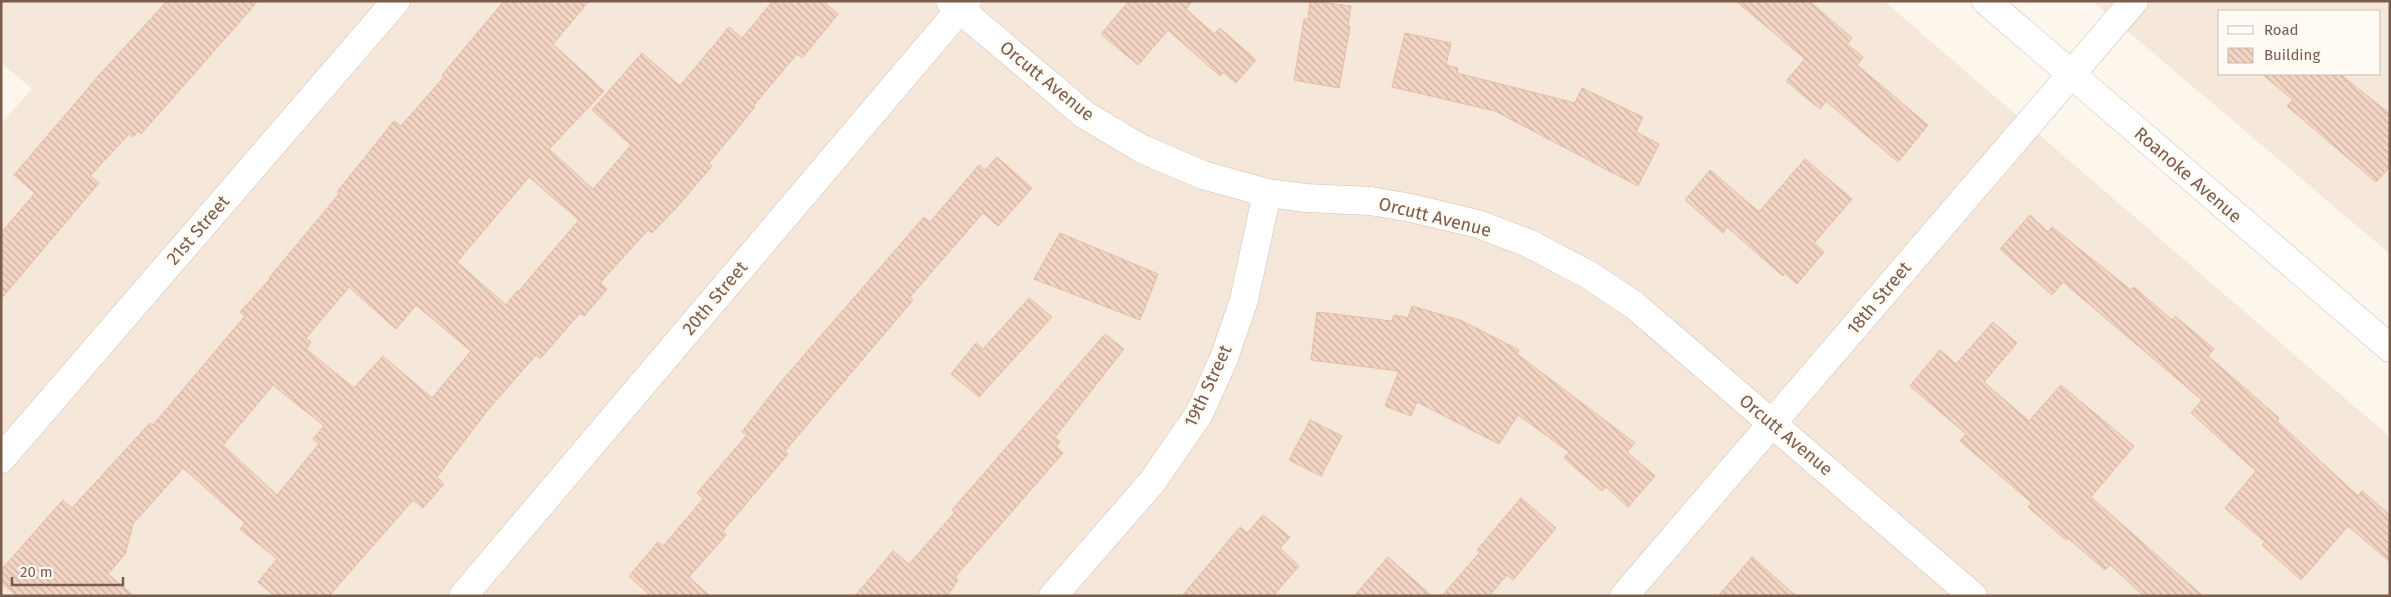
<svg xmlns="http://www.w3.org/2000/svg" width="2391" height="597" font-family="'Fira Sans',sans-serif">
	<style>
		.residential { fill: #f5e8da; fill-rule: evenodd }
		.building { fill: url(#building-back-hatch); stroke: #e6bba3; fill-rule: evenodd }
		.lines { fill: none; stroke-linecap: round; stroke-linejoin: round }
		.minor-casing { stroke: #d1beb0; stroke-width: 29 }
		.minor { stroke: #fff; stroke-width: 28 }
		.labels { text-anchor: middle; stroke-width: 5; stroke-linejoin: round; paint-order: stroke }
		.street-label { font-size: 18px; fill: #7a5c4d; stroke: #fffaf3 }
	</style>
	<defs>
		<pattern id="building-back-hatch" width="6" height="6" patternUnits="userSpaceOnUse" patternTransform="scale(1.25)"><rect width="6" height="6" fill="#f3d5c3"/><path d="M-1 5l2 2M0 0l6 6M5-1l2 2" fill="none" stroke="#cab0a1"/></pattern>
	</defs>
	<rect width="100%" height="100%" fill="#fdf6ec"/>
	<path class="residential" d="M1,1h1883l506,436v159h-2389v-472l31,-35 -31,-26z
		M2092,1h298v253zM2220,11h160v63h-160z"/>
	<path class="building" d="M167,1h91l-117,133 -3,-3 -5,6 -4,-3 -39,42 9,7 -98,116v-66l34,-40 -21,-18 87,-102z
		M504,1h85l-36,43 51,47 -55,58 44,40 38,-44 -39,-35 50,-57 38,33 49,-59 13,11 31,-37h50l15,13 -36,44 -5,-4 -43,51 1,2 -46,56 3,3 -35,41 -25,26 -4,-3 -48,53 7,6 -23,27 -4,-3 -40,46 -4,-4 -49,56 -50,66 7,7 -21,24 -10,-8 -84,96h-54l-17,-14 19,-23 -37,-30 5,-6 -62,-55 -50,56 -8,30 -17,20 26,22h-117l-16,-14v-12l62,-70 9,8 78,-85 3,2 92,-109 -5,-4 30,-33 -1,-1 70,-84 -2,-2 57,-71 7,5 43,-49 -2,-2zM529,177l50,43 -61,72 -1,-1 -11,14 -49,-43zM349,287l47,42 20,-24 55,46 -39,47 -49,-42 -29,32 -48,-39 5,-7 -5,-4zM273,385l51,41 -11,13 6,5 -42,51 -54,-50z
		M1129,1h63l-6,8 28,25 6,-6 36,32 -20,23 -13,-11 -3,4 -52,-46 -30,35 -37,-31z
		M1310,1l41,5 -3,20 2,1 -11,61 -45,-8 10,-61h4z
		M1736,1h73l43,37 -5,6 16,13 -6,8 71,60 -30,37 -72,-61 -6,8 -34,-28 19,-22z
		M1405,33l46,10 -5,22 12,3 -1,5 118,30 7,-15 61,29 -7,15 23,12 -21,42 -143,-75 -103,-24z
		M2262,74h78l50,40v53l-14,15 -89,-76 6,-6z
		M997,157l35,31 -34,38 -15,-13 -73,84 3,3 -128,151 3,3 -65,77 3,4 -37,42 21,19h-59l-22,-20 29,-34 5,4 40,-47 -6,-6 50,-58 -5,-3 37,-48 145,-167 6,5 49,-57 6,5z
		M1805,159l47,40 -38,44 10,9 -27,32 -12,-11 -2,3 -56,-49 -4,6 -38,-33 25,-30 49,42z
		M2030,215l18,17 4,-5 79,63 3,-3 38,33 3,-4 39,33 -6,7 71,62 -2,3 81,75 4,-5 28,24v47l-42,-36 -47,54 -39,-35 3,-3 -40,-34 31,-37 -65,-58 11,-13 -139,-118 -11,13 -52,-46z
		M1060,233l98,41 -18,46 -106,-41z
		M1029,298l23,19 -73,80 -28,-23 25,-31 7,6z
		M1412,306l48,14 59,30 -2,4 118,89 -8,9 28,24 -27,31 -22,-20 -4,4 -38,-33 5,-6 -51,-37 -19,29 -82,-42 -6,14 -26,-10 14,-35 -88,-11 6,-48 75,9 2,-6 14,3z
		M1993,322l24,21 -33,39 45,39 32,-36 73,61 -43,51 112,99h-59l-34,-31 -5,5 -37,-32 -2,2 -38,-33 4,-4 -72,-62 6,-7 -56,-48 30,-36 16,14z
		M1105,334l19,15 -69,88 5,5 -4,5 7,6 -108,124 3,3 -11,16h-92l38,-45 16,13 46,-52 -3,-2z
		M1310,420l32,16 -21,40 -32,-16z
		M1521,498l35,30 -43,52 -6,-5 -18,21h-47l38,-44 -3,-2z
		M1263,515l27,22 -10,11 19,18 -26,30h-91l58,-69 7,6z
		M1388,557l44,39h-78z
		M1752,557l44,39h-78z"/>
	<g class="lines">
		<g class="minor-casing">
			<path id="minor" d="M950,1l135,114 57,34 61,26 64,18 39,5 65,3 40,7 67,16 50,19 61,32 45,30 339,291
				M1986,1l404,347
				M1,459l395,-458
				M463,596l504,-595
				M1053,596l99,-114 47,-68 25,-56 20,-58 23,-107
				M1624,596l510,-595"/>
		</g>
		<use href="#minor" class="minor"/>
	</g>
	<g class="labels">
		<g class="street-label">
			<text transform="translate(1047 81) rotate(39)" y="6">Orcutt Avenue</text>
			<text transform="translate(2188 175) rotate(41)" y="6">Roanoke Avenue</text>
			<text transform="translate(1435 217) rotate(14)" y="6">Orcutt Avenue</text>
			<text transform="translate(198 230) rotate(-49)" y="6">21st Street</text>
			<text transform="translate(715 298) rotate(-50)" y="6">20th Street</text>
			<text transform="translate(1879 298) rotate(-50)" y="6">18th Street</text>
			<text transform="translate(1208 386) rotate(-65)" y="6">19th Street</text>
			<text transform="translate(1786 435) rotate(40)" y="6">Orcutt Avenue</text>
		</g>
	</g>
	<rect width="2391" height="597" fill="none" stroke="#7a5c4d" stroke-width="5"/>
	<rect x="2218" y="10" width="162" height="65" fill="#fffaf3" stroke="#cabbb1"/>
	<rect x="2228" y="26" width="25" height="8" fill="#ffffff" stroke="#cabbb1"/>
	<text x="2264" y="35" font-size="15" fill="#7a5c4d">Road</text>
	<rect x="2228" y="48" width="25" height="15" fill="url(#building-back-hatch)" stroke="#cabbb1"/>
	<text x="2264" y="60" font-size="15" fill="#7a5c4d">Building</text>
	<path d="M12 577v8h111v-8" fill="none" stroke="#7a5c4d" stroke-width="2.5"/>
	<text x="20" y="577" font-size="15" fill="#7a5c4d" stroke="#fffaf3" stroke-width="4" paint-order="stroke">20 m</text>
</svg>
